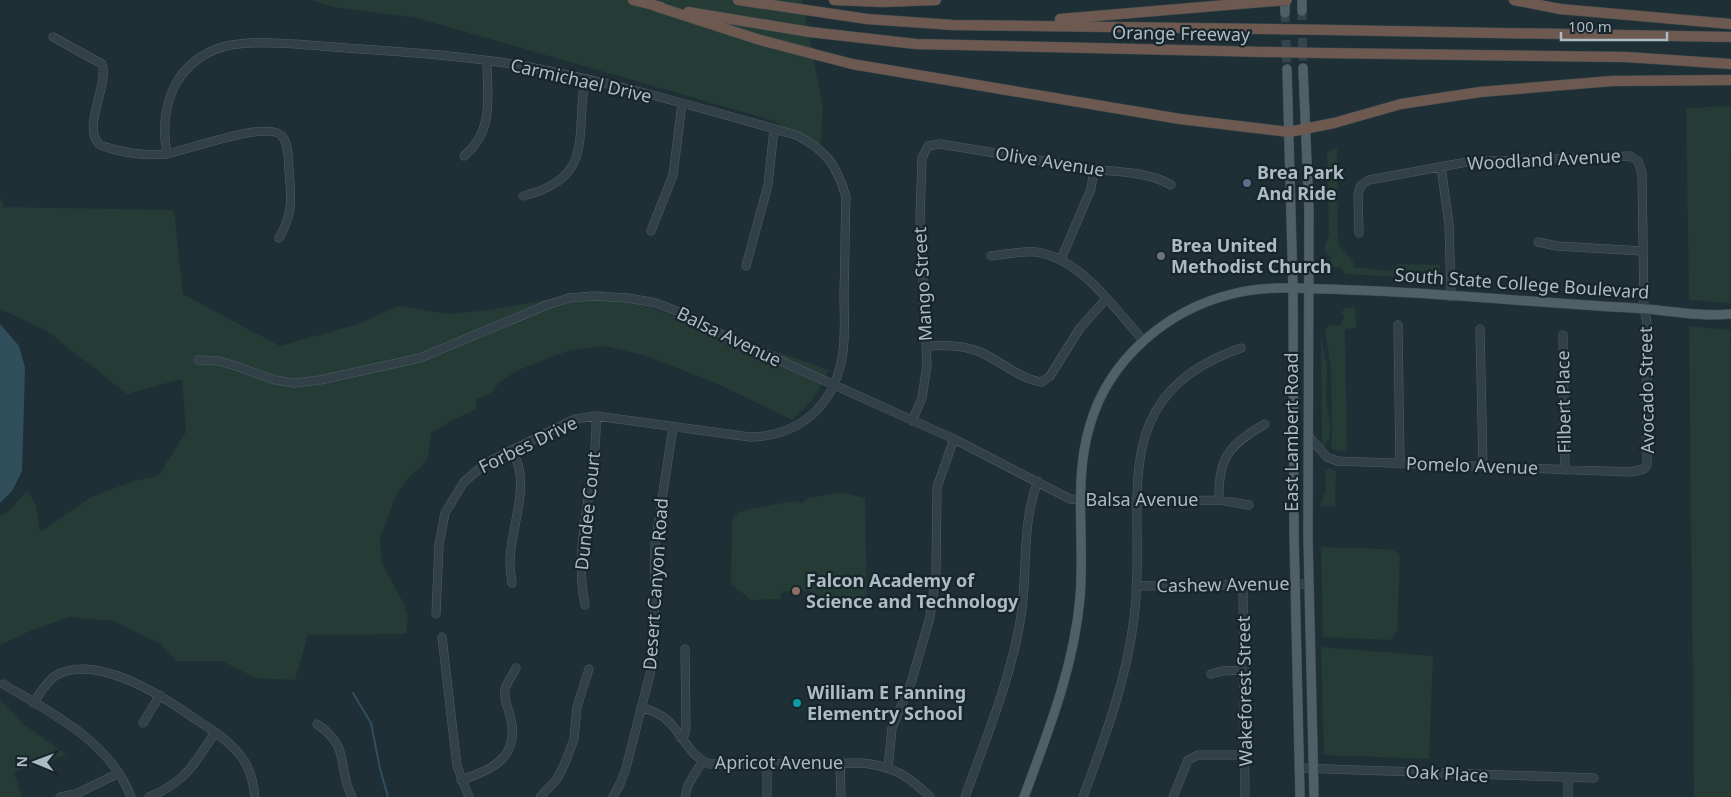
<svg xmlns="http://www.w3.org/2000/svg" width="1731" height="797" font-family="'Noto Sans',sans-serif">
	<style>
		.green { fill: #243b36 }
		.water { fill: #304e5c }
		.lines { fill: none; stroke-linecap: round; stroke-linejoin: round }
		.stream { stroke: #304e5c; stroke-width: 2 }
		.major-tunnel { stroke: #34444b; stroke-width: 9; stroke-dasharray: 9 4.5; stroke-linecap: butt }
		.minor-casing { stroke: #505e65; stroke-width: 9 }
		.major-casing { stroke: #3f4c53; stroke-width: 10 }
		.highway-casing { stroke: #3d4b51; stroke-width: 11 }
		.minor { stroke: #324047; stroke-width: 8 }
		.major { stroke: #506067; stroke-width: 9 }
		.highway { stroke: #6d594f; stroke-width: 10 }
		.highway-bridge-casing { stroke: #3d4b51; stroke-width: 11; stroke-linecap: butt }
		.highway-bridge { stroke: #6d594f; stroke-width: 10 }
		.service-dot { fill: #5c6f8a; stroke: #18252b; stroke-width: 2 }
		.worship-dot { fill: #6b7280; stroke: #18252b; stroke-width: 2 }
		.education-dot { fill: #8d6e63; stroke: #18252b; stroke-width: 2 }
		.culture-dot { fill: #0f9aa8; stroke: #18252b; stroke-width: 2 }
		.labels { text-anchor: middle; stroke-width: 4.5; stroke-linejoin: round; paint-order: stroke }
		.street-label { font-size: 18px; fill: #acbcc4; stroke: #18252b }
		.poi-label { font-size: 18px; font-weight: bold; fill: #acbcc4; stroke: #18252b; text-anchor: start }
	</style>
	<rect width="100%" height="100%" fill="#1f2f36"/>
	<path class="green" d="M310,0h492l21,108 -3,45 -46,-32 -357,-103 -83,-11z
		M1731,106l-1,197 -41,-3 -3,-192z
		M1337,148l1,97 15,15v7l38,4 7,-7 42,1 1,11 -5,3 -18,-5 -17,3 -56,-3 -5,-7h-9l-2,-4 2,-6 -7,-7 5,-17 -2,-82z
		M0,196l4,11 170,3 9,84 97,52 78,-22 40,-18 51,8 41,-4 110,-20 229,80c-9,21 -19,35 -37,50l-72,-35 -74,-29 -40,-10 -36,4 -54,21 -17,12 -8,10 -15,6 1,10 -20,9 -26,15 -3,25 -9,11 -10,8 -13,18 -16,44 2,24 22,41 4,13 -2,17 -98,1 -13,45 -39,-2 -34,-17h-46l-15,-17 -48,-23 -44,-4 -39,14 -30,14v-129l12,-8 15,-18 9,15 4,27 51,-35 43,-16 24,-5 28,-44 -4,-53 -55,15 -80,-63 -47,-22z
		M1355,307l1,21 -11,1 2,123 -16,-3 1,-13 -1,-67 -6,-39 4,-5 11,1 4,-10 -3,-3 4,-5z
		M1689,326l41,4 1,467h-37z
		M1321,337l6,30 -1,32 4,28 -1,13 -7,7z
		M1329,468l7,3 -1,36 -15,-1 6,-17 -1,-18z
		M842,492l23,6 2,102 -56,-3 -1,-6h-27l-3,8 -29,1 -20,-16 1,-65 7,-7 12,-3 42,-8 9,2 6,-5z
		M1321,547l64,2 10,2 5,5 -3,76 -7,8 -67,-3z
		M1321,647l112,9 -4,103 -105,-4z
		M0,699l22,24 45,32 -53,17 8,25h-22z"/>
	<path class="water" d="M0,324l19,22 6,22 -3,103 -10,20 -12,12z"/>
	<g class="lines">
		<path class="stream" d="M353,693l18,30 9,46 8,28"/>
		<path class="major-tunnel" d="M1302,11l1,57
			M1285,13l2,56"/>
		<g class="minor-casing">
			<path id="minor" d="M53,37l49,27c7,21 -20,63 -3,80 4,3 12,4 17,6 17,4 32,6 49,4 21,-3 104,-35 117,-18 7,8 6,23 7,33 2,29 5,43 -10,69
				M167,154c-8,-43 5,-86 47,-104 29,-13 88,-5 120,-3 64,5 132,8 195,20 90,17 179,43 267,68 30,15 41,30 50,62 -1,32 -1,64 -2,96 0,21 2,44 -2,65 -9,48 -42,78 -92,79l-154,-21 -21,3 -89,44 -22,19 -19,31 -6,32 -3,69
				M464,156c31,-26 23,-58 23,-95
				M1441,167l8,57 2,73
				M523,196c73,-18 52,-60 62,-117
				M651,231l22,-56 9,-71
				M1538,242l19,4 86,5
				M991,256c15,-2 30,-5 45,-4 45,6 79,57 107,88
				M1061,259l30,-70 3,-19
				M746,266l22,-81 6,-56
				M1398,325l2,139
				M1480,329l3,138
				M1563,335l2,135
				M927,346c18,-1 35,-1 53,6 21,9 39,27 62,30l8,-6 30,-48 26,-29
				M198,360l21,1 17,5 39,14 19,3 26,-3 100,-22 127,-53 22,-7 23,-2 36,2 28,5 26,10 41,22 231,104 116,60 40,3 109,-2 30,5
				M912,421l10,-23 5,-33 -7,-147 2,-60 6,-12 12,-2c51,8 102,17 153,25 27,4 54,2 78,16
				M1310,438l17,19 10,4 294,11 13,-3 3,-4v-142l-3,-15 -2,-135 -4,-12 -8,-5 -163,6 -98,18 -8,5 -3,9 1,39
				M512,451c20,32 -1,74 -2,109 0,7 1,16 2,23
				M1219,500c-1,-43 10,-55 46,-76
				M1243,585l2,212
				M1136,586l173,-2
				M585,605c-13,-63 13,-126 11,-189
				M442,637l15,129 12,31
				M1211,674l11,-3 23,-1
				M3,684c48,29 107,57 128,113
				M33,703c7,-9 13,-21 22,-27 40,-24 108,20 140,43 16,10 33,21 45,36 10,12 13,26 15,42
				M641,707c9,3 18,6 25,12 16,14 22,36 43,45l154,-1c32,4 44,12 67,34
				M143,723l17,-28
				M317,724c35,24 19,42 35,73
				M681,738l4,-4 1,-6 -1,-79
				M840,763l1,34
				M888,768l4,-40 19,-45 19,-66 6,-44 1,-86 17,-48
				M1299,768l295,10
				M1568,778v19
				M461,780c31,-10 58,-22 50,-61 -2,-9 -8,-20 -6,-30 2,-7 8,-14 11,-21
				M60,797l16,-3 43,-21
				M149,797c35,-14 47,-34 66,-65
				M540,797l17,-18 8,-16 9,-24 3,-32 12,-38
				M613,797l7,-13 6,-16 24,-94 4,-25 1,-104 18,-118
				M685,797l3,-12 14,-23
				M767,797v-33
				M965,797c21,-59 46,-118 56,-181 7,-45 0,-92 17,-135
				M1083,797c21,-57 44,-118 51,-179 15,-112 -35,-220 107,-270
				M1173,797l15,-37 10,-5h47"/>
		</g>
		<g class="major-casing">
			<path id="major" d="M1285,0v13
				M1302,0v11
				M1303,68l6,143 -1,328 6,258
				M1287,69l6,219 1,246 6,263
				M1024,797c24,-65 50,-130 56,-199 5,-57 -7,-118 10,-173 19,-66 77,-115 142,-131 38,-10 80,-5 119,-4 94,3 188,13 283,18 33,2 64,9 97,6"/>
		</g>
		<g class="highway-casing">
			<path id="highway" d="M633,0l28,7
				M738,0l129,19 86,6 312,4
				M834,0l49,2 53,-2
				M1514,0l46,9 171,15
				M655,6l105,34 92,24 328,55 109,13 45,-9 67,-19 79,-12 132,-11 119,-1
				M688,12l122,20 106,12 349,8
				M1060,19l202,-17
				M1332,30l399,7
				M1322,53l304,4 105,7"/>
		</g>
		<use href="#minor" class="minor"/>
		<use href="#major" class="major"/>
		<use href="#highway" class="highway"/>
		<g class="highway-bridge-casing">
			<path id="highway-bridge" d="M1262,2l25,-2
				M1265,29l67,1
				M1265,52l57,1"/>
		</g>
		<use href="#highway-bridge" class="highway-bridge"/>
	</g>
	<circle class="service-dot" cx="1247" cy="183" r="5"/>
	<circle class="worship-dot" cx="1161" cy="256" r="5"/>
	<circle class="education-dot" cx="796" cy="591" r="5"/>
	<circle class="culture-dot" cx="797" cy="703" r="5"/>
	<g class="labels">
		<g class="street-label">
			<text transform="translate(1181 34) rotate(1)" y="6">Orange Freeway</text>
			<text transform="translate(581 81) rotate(13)" y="6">Carmichael Drive</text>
			<text transform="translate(1544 160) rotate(-3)" y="6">Woodland Avenue</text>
			<text transform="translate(1050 162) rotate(9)" y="6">Olive Avenue</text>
			<text transform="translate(923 284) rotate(-93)" y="6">Mango Street</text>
			<text transform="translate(1522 284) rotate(4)" y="6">South State College Boulevard</text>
			<text transform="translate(729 337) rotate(26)" y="6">Balsa Avenue</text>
			<text transform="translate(1647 390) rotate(-91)" y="6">Avocado Street</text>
			<text transform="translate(1564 402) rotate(-91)" y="6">Filbert Place</text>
			<text transform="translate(1292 432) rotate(-90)" y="6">East Lambert Road</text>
			<text transform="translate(528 445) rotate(-26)" y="6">Forbes Drive</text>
			<text transform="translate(1472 466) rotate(2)" y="6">Pomelo Avenue</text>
			<text x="1142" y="506">Balsa Avenue</text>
			<text transform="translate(588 511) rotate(-84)" y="6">Dundee Court</text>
			<text transform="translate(656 584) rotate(-86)" y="6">Desert Canyon Road</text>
			<text transform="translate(1223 585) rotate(-1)" y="6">Cashew Avenue</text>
			<text transform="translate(1245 691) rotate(-91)" y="6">Wakeforest Street</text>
			<text x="779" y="769">Apricot Avenue</text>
			<text transform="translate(1447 774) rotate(3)" y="6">Oak Place</text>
		</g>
		<g class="poi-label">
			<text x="1257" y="179">Brea Park<tspan x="1257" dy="21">And Ride</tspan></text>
			<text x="1171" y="252">Brea United<tspan x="1171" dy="21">Methodist Church</tspan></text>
			<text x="806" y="587">Falcon Academy of<tspan x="806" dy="21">Science and Technology</tspan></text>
			<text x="807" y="699">William E Fanning<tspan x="807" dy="21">Elementry School</tspan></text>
		</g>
	</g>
	<g transform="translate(35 762) rotate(271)" stroke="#18252b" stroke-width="4" paint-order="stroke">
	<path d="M0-4L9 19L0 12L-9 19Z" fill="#acbcc4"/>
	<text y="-8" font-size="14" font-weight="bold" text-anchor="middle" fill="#acbcc4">N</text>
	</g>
	<path d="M1561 32v8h106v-8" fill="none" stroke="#acbcc4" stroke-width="2.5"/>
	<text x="1568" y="32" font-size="15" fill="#acbcc4" stroke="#18252b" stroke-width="4" paint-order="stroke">100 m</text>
</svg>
